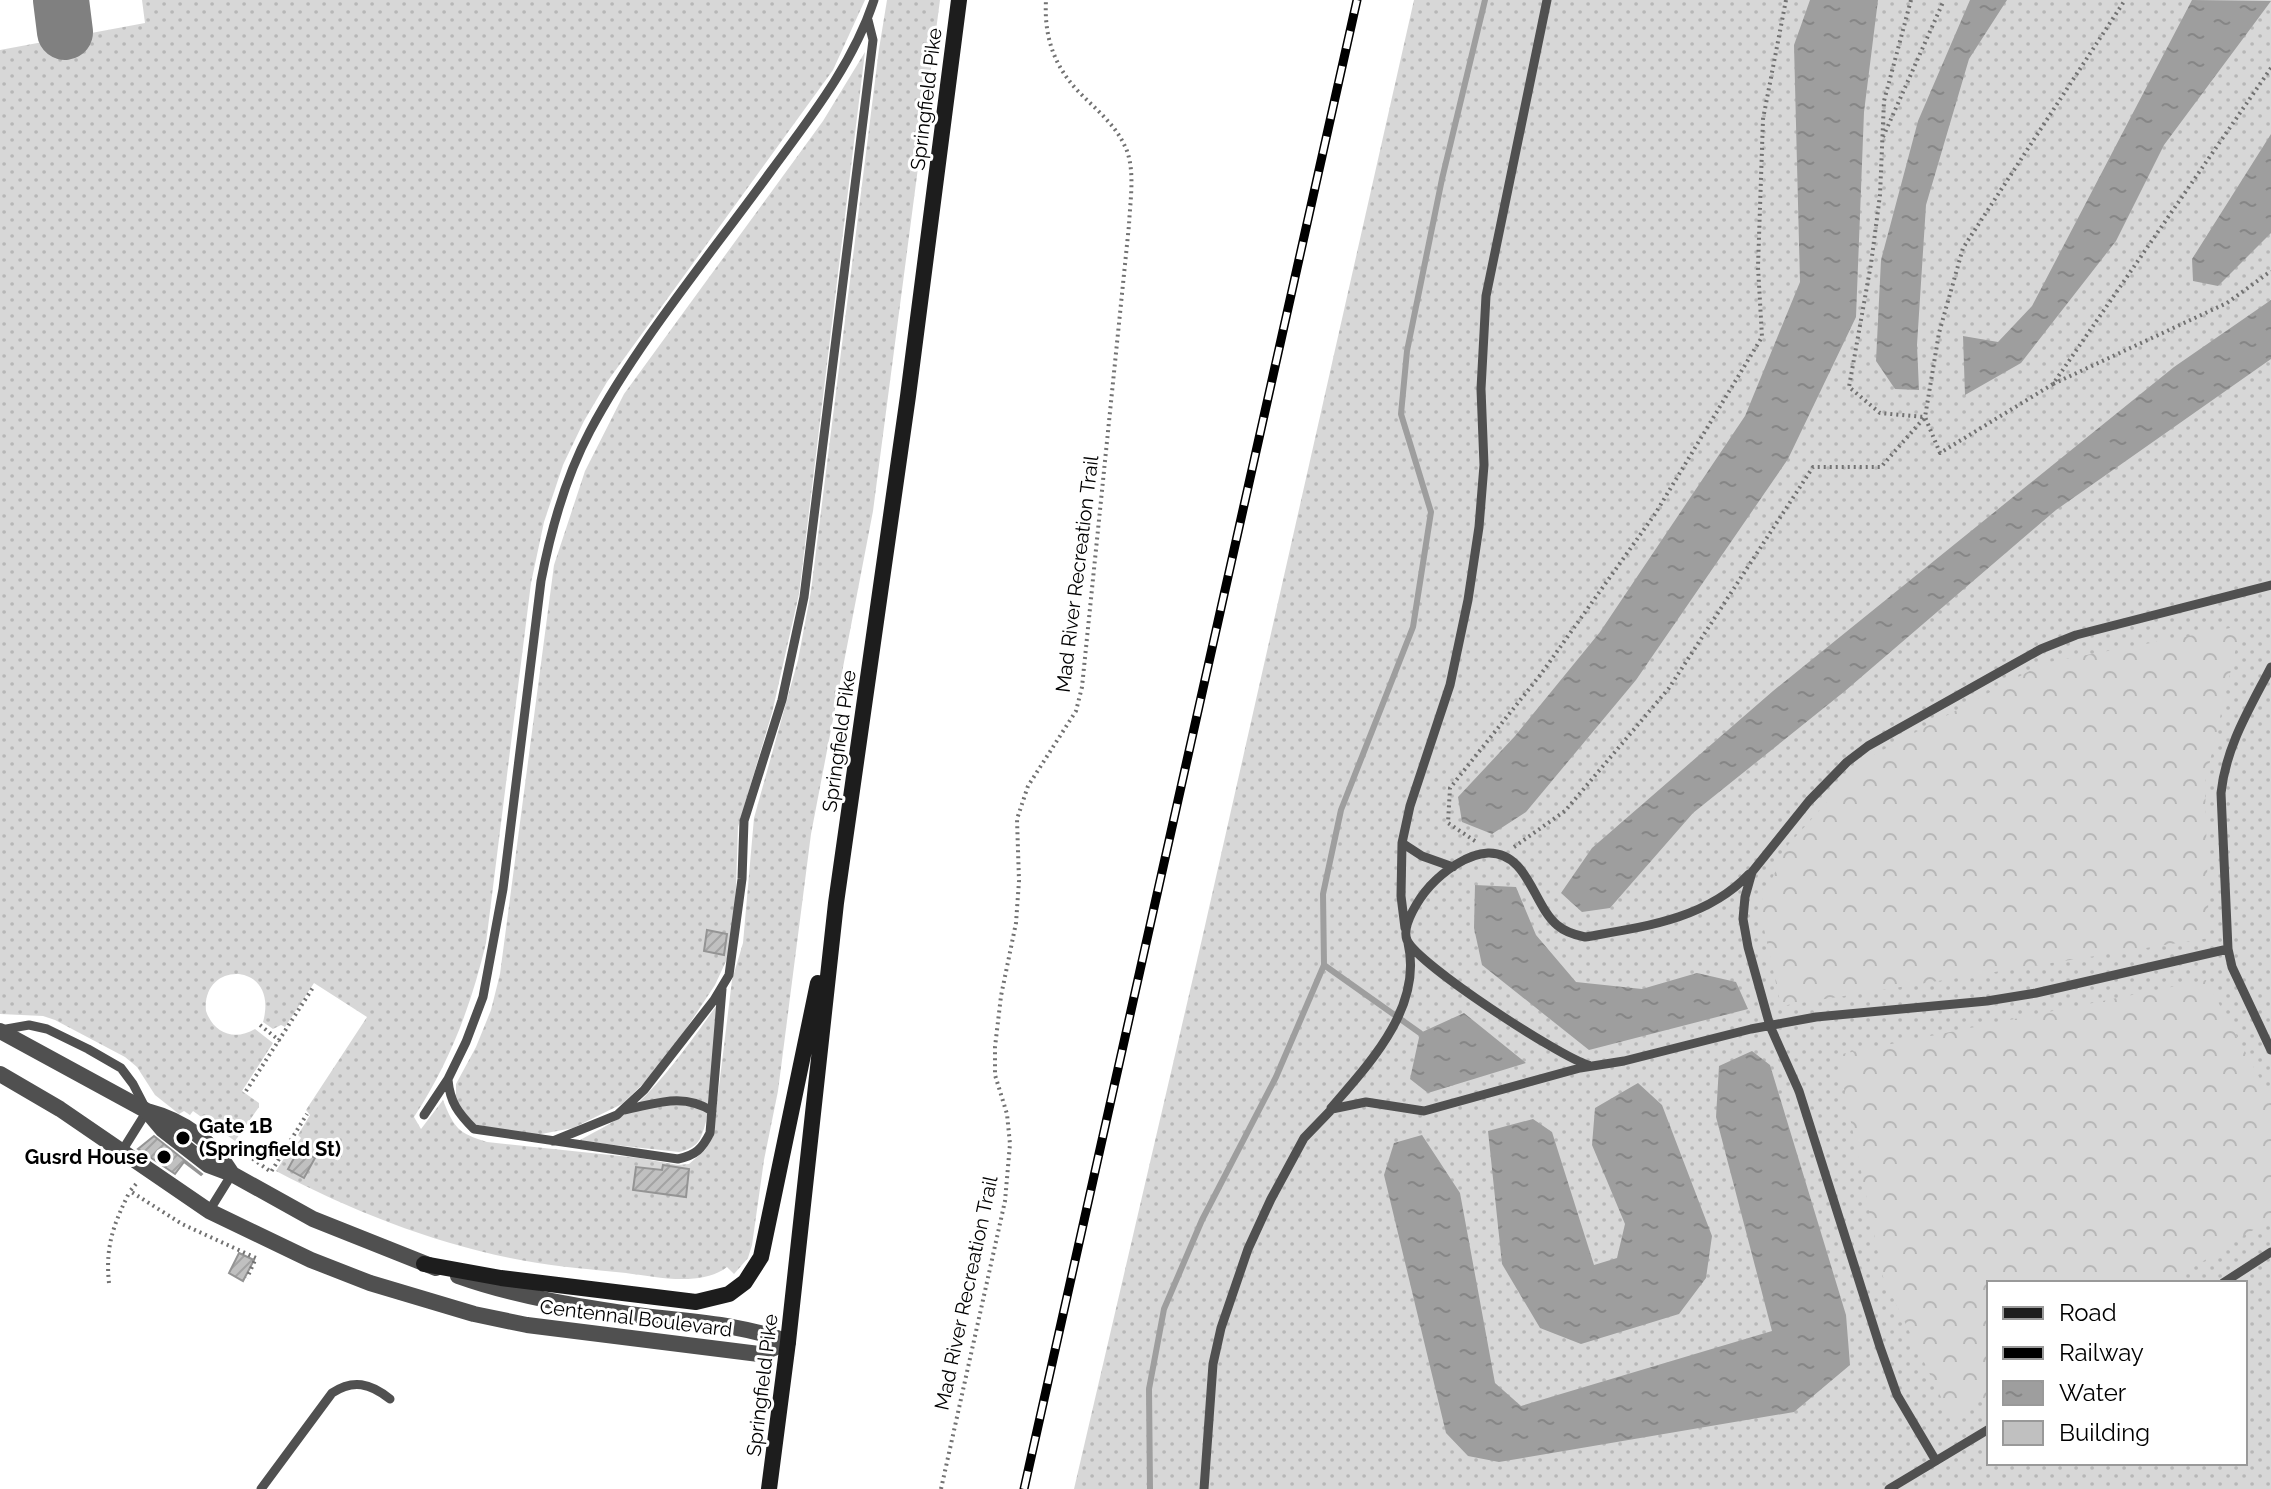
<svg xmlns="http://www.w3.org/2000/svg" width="2271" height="1489" font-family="Raleway,sans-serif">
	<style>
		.grass { fill: url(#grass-dots); fill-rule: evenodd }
		.forest { fill: url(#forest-crowns) }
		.water { fill: url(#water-ripples) }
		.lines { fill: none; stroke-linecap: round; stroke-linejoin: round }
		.stream { stroke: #9e9e9e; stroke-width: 6 }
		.taxiway { stroke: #808080; stroke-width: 56 }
		.building { fill: url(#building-hatch); stroke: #949494; stroke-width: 2 }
		.path { stroke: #727272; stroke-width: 4; stroke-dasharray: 2 4; stroke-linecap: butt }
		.service { stroke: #505050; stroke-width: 9 }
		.tertiary { stroke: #505050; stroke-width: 16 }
		.secondary { stroke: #1d1d1d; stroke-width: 16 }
		.rail-casing { stroke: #000; stroke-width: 9 }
		.rail { stroke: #fff; stroke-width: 6; stroke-dasharray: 18; stroke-linecap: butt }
		.poi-dot { fill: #000; stroke: #fff; stroke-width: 3 }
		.labels { text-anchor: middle; stroke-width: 6; stroke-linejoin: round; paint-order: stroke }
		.street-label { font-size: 20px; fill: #000; stroke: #fff }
		.poi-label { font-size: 20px; font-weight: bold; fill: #000; stroke: #fff; text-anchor: start }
	</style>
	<defs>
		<pattern id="grass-dots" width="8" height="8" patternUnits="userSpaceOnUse" patternTransform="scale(2)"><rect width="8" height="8" fill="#d7d7d7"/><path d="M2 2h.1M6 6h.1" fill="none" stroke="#b7b7b7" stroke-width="1.8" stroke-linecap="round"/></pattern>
		<pattern id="forest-crowns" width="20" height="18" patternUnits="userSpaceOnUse" patternTransform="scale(2)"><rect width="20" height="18" fill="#d7d7d7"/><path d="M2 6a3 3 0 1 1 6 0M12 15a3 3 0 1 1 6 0" fill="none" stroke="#b7b7b7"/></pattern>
		<pattern id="water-ripples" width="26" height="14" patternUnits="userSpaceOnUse" patternTransform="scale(2)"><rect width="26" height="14" fill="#9e9e9e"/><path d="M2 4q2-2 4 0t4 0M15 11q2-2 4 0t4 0" fill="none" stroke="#868686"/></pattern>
		<pattern id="building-hatch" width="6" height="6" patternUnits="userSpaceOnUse" patternTransform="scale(2)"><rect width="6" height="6" fill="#c0c0c0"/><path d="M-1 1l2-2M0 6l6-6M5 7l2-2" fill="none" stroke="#a3a3a3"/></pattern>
	</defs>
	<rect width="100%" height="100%" fill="#fff"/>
	<path class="grass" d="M142,0h723l-32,70 -226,312 -23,39 -21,44 -19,57 -13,61 -45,360c-15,63 -36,119 -72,174l7,12 22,-29c11,28 15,33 44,42l152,16 39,7 11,-1 16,-14 8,-14 19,-156 11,-37 11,-125 44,-158 13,-69 68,-542 8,-49h53l-67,511 -62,323 -33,257 -14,69 -12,85 -4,13 -14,16 -7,-7c-25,20 -71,10 -101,6 -39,-4 -78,-7 -116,-15 -82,-17 -160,-48 -234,-87l16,-25 3,1 6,-9 -3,-3 12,-20 -4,-5 61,-93 -53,-34 -29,44 -4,-2 -8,4 -10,-7c17,-61 -62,-63 -57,-11 8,23 29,30 49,18l18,14 -31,48 17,12v4l-24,34 -42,-30 -3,4 -6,-4 -5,3 -24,-19 -18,-28 -12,-10 -70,-37 -12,-4 -43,-2v-964l145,-27z
		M1414,0h857v1489h-1197l128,-550zM1989,1283h256v180h-256z
		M865,52l-66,542 -27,119 -34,114 -3,88 -8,44 -12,26 -39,59 -30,37 -24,23 -49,24 -37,7 -22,-1 -40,-10 -15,-18 -3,-10v-12l20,-37 15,-37 9,-36 54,-409 31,-94 39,-77 199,-273z
		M719,1002c-4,33 -5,110 -19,137 -5,8 -12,11 -21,13l-101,-11c20,-11 42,-21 58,-36 32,-30 58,-68 83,-103z"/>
	<path class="forest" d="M2241,626l-36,157 4,155 -428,68 -22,-100 29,-61 78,-86 178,-96z
		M2206,980l65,119v120l-103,64h-179v112l-38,23 -68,-141 -46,-222z"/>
	<path class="water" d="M1810,0h68l-14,112 -8,205 -68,142 -152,221 -110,132 -34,22 -30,-12 -4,-25 57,-61 85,-104 145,-216 55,-134 -6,-237z
		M1970,0h37l-38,59 -43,146 -9,140 2,45 -24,-1 -19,-28 5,-101 37,-139z
		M2192,0l79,1 -107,144 -48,96 -95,122 -56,32 -2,-59 35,6 34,-36z
		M2271,134v99l-53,53 -25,-5 -1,-22z
		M2271,300v59l-215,151 -211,181 -152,122 -83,95 -28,4 -21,-19 31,-45 181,-157 401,-324z
		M1475,885l41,2 20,48 40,47 66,7 55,-16 39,9 12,27 -159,41 -107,-85 -8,-37z
		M1464,1013l62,50 -98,30 -18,-14 10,-46z
		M1752,1051l18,14 76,250 4,50 -56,47 -295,50 -31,-6 -22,-23 -62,-258 10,-32 28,-8 38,58 35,190 26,23 251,-75 -56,-214 3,-51z
		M1638,1083l24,22 50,131 -6,42 -27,36 -98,30 -41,-16 -38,-64 -14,-133 45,-12 19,13 42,133 23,-7 8,-34 -33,-79 3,-37z"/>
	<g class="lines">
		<path class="stream" d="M1324,965l96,68
			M1150,1489l-1,-100 15,-80 38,-89 74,-143 48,-112 -1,-71 18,-84 72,-183 18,-115 -30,-98 6,-63 35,-172 43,-179"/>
		<path class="taxiway" d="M61,0l4,32"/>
	</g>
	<path class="building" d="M707,930l20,4 -3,21 -20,-4z
		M154,1136l48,38 -1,1 -17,-13 -9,12 -37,-25z
		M299,1149l16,9 -11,20 -16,-9z
		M663,1165l26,4 -3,28 -53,-7 3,-23 26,3z
		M239,1253l15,7 -11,21 -14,-8z"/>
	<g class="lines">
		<path class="path" d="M1911,0l-27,101 -4,94 -9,69 -22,123 31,26 44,4
			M2271,68l-218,316 174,-81 44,-32
			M1883,137l61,-137
			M2053,384l-113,69 -15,-36 14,-84 24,-85 162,-248
			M1475,841l-27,-18 2,-35 91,-114 114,-160 107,-177 -4,-70 5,-148 23,-119
			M1514,847l51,-36 104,-123 144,-221h68l44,-50
			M260,1025l20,16
			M246,1091l68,-105
			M238,1148l33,24 36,-58
			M285,1150l10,7
			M136,1184l-6,7 52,33 74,34 -9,20
			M109,1283c-4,-37 5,-60 21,-92
			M941,1489l64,-288 5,-57 -3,-30 -12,-39v-28l6,-51 15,-73 3,-42 -2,-62 11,-33 48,-75 6,-24 47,-462c1,-23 6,-52 -2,-74 -10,-26 -32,-42 -50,-61 -24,-26 -33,-55 -31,-90"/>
		<path class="service" d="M2271,667c-21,41 -45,79 -50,126l7,156 4,18 39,83
			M1402,843l20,13 31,11
			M1405,928l-4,-32 1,-53 8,-37 40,-121 18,-85 11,-73 5,-62 -3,-76 5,-93 61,-296
			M0,1030l29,-5 18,4 41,20 33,19 12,16 14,27 -25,40
			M1588,1065c-28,-8 -171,-101 -181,-125 -6,-15 13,-43 23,-54 14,-15 37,-32 58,-33 40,-1 45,52 69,72 8,7 18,10 28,12 58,-10 122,-18 164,-63
			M448,1080c2,22 10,33 26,49l204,30c18,-4 24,-10 32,-26l12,-144
			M1331,1108c39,-45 92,-101 77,-165
			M624,1110c32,-6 58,-18 88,1
			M424,1115l24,-36 18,-37 17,-45 20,-108 38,-308c10,-52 24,-103 49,-150 48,-90 121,-177 181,-260 39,-53 82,-107 103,-171
			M553,1141l64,-26 27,-25 70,-90 15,-25 13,-96 2,-58 38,-121 22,-103 69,-557 -5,-20
			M209,1211l23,-37
			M2223,1283l48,-31
			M1936,1461l-39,-66 -17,-48 -81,-256 -29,-65 -22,-79 -5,-28 2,-22 7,-25 57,-71 38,-39 21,-16 130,-73 43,-24 35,-14 195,-50
			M261,1489l71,-96c21,-14 38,-10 58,6
			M1204,1489l9,-125 8,-36 27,-79 23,-50 33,-61 28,-29 34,-7 58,9 156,-43 44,-7 127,-32 65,-12 171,-16 49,-8 192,-44
			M1889,1489l100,-60"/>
		<path class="tertiary" d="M0,1031l147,80c38,10 65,30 85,63
			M0,1074l60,35 149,102 102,49 59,23 104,31 53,11 232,29 29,-12
			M147,1111l16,19 45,35 24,9 81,45 123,49
			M458,1276c59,21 123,31 186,40 49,6 98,8 144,26"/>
		<path class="secondary" d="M424,1264l77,14 195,24 33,-8 16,-12 16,-25 57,-274
			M769,1489l19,-147 48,-439 72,-507 51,-396"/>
		<g class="rail-casing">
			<path id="rail" d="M1024,1489l333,-1489"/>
		</g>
		<use href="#rail" class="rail"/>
	</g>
	<g class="poi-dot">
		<circle cx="183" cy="1138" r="8"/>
		<circle cx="164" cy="1157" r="8"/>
	</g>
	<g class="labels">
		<g class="street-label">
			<text transform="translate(926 99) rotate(-83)" y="7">Springfield Pike</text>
			<text transform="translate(1077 574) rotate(-83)" y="7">Mad River Recreation Trail</text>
			<text transform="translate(839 741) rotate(-82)" y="7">Springfield Pike</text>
			<text transform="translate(966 1293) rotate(-78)" y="7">Mad River Recreation Trail</text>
			<text transform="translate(636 1318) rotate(7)" y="7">Centennal Boulevard</text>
			<text transform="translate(762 1385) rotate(-83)" y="7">Springfield Pike</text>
		</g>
		<g class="poi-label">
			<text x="199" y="1133">Gate 1B<tspan x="199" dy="23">(Springfield St)</tspan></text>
			<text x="148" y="1164" text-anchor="end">Gusrd House</text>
		</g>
	</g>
	<rect x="1987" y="1281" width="260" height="184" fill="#ffffff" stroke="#999999" stroke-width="2"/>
	<rect x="2003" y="1307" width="40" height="12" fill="#1d1d1d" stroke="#999999" stroke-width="2"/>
	<text x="2059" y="1321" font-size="24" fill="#000000">Road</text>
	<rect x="2003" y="1347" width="40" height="12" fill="#000000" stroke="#999999" stroke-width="2"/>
	<text x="2059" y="1361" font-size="24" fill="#000000">Railway</text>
	<rect x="2003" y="1381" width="40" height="24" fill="url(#water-ripples)" stroke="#999999" stroke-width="2"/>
	<text x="2059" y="1401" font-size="24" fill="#000000">Water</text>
	<rect x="2003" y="1421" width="40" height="24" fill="#c0c0c0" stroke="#999999" stroke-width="2"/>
	<text x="2059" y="1441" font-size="24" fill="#000000">Building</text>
</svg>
